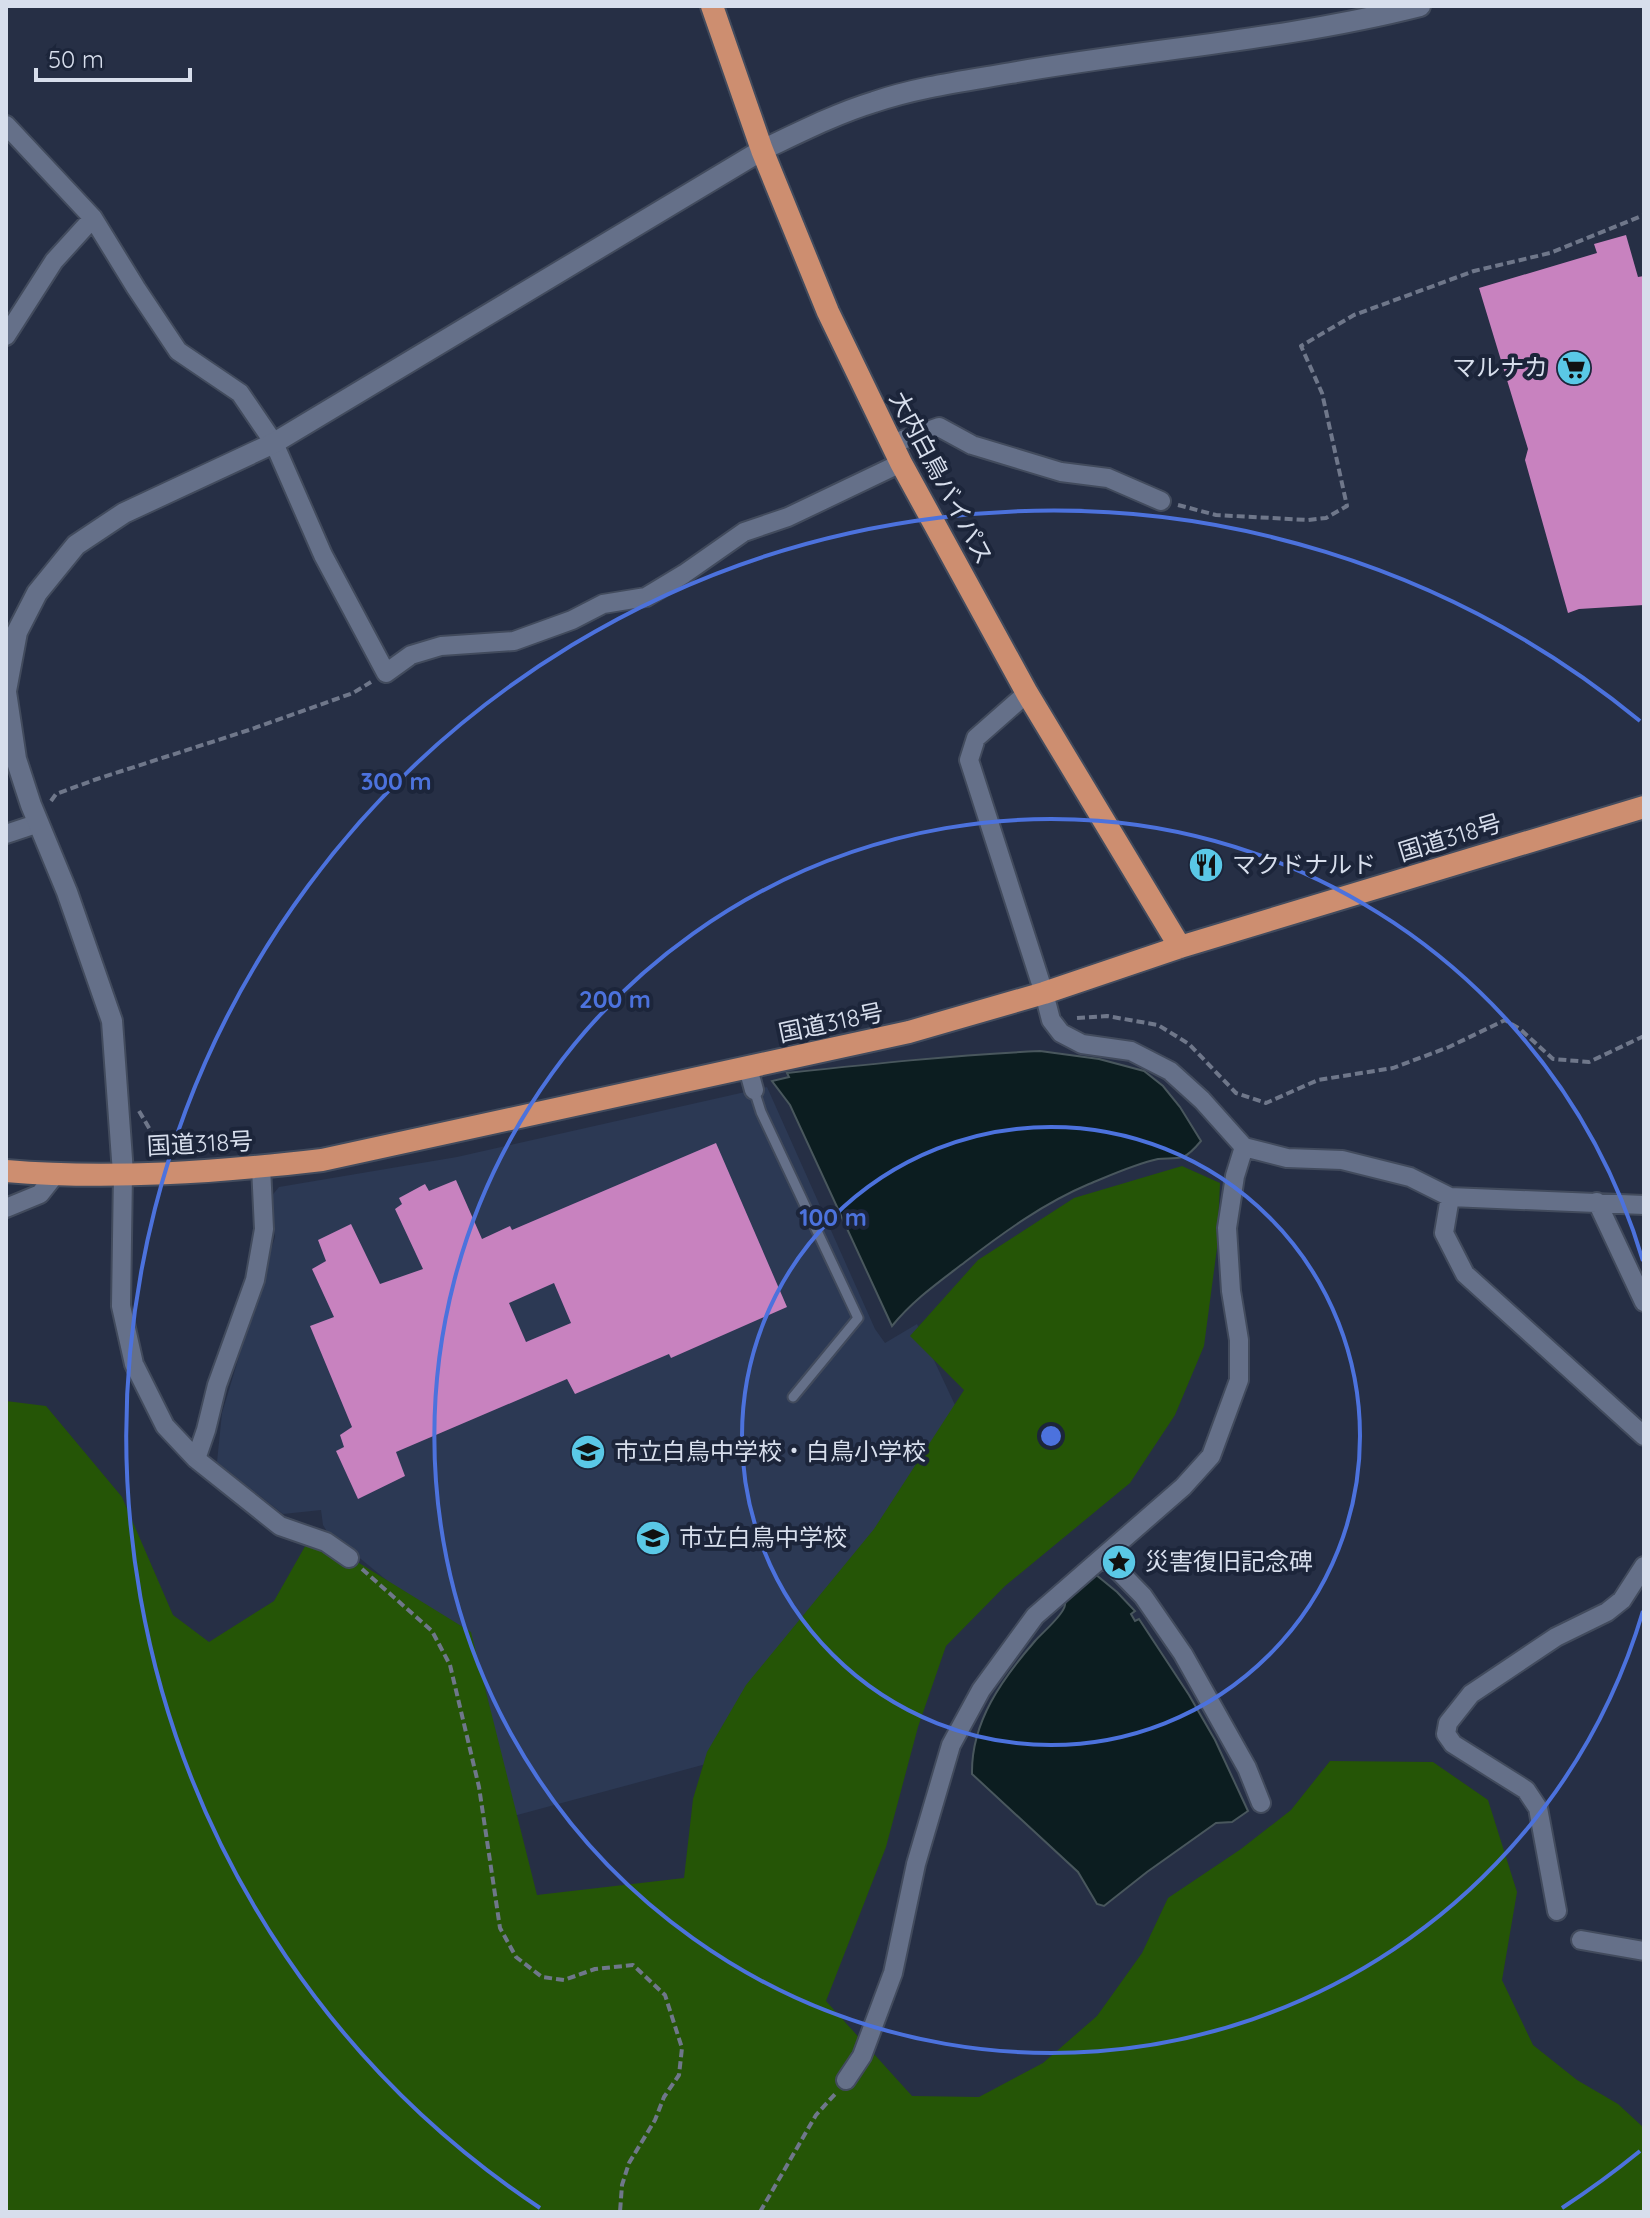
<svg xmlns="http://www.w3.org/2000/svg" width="1650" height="2218" font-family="Quicksand,'Noto Sans JP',sans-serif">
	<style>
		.built { fill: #2c3954 }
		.green { fill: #255506 }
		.water { fill: #0c1d20; stroke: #49575d; stroke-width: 2 }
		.building { fill: #c882bf; fill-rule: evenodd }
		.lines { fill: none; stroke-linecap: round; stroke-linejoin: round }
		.service-casing { stroke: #424b5d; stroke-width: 13 }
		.minor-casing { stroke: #424b5d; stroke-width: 22 }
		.tertiary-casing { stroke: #424b5d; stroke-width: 24 }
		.trunk-casing { stroke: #424b5d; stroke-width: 26 }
		.path { stroke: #6f778a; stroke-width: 4; stroke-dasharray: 8 4; stroke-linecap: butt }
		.service { stroke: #657089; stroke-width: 9 }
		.minor { stroke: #657089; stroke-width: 18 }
		.tertiary { stroke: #657089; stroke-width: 20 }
		.trunk { stroke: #cd8e70; stroke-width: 22 }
		.ring { fill: none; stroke: #4c72dd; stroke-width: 4 }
		.labels { text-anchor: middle; stroke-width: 8; stroke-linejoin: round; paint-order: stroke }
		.poi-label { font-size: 24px; fill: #d7deec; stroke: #1c253a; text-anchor: start }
		.street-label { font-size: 24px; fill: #d7deec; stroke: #1c253a }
		.centre { fill: #4c72dd; stroke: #1c253a; stroke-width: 4 }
		.ring-label { font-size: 24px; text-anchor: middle; font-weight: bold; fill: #4c72dd; stroke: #1c253a; stroke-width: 8; stroke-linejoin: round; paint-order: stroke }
	</style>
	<rect width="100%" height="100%" fill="#262f45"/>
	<path class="built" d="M767,1087l108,242 10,14 32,-19 45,96 -219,334 -244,66 -76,-210 -78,-64 -14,-8 -8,-13 -2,-15 -38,4 -66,-52 5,-49 53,-176 -5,-39 9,-11 178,-30z"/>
	<path class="green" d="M1182,1166l38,17 -3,65 -13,98 -29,69 -45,68 -125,103 -59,60 -28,81 -32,120 -60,154 86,95 67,1 64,-34 54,-47 45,-63 26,-55 73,-49 50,-39 39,-49 103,1 55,38 29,92 -15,88 31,65 44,35 41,24 26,24v84h-1638v-811l40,5 76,91 51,118 36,27 65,-41 38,-67 159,98 66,263 147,-17 9,-79 14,-47 39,-67 128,-156 90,-139 -54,-54 68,-76 96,-62z"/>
	<path class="water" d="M1040,1051l59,8 45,12 19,15 17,21 21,34c-5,6 -11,13 -18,16 -8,2 -17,1 -25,2 -23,5 -47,16 -69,25 -45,19 -85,48 -124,78 -26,20 -52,38 -73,64l-102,-221 -18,-24 17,-4 -2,-4c84,-9 168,-18 253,-22z
		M1095,1574l22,18 18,19 -4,3 4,7 4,-2 50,76 26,45 33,71 -16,11 -16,1 -69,49 -43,34 -7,-2 -19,-32 -106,-98c-1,-52 30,-95 63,-133 8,-9 25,-23 29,-33 1,-1 2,-11 2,-12z"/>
	<path class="building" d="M1626,235l12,42 6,-1v329l-65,4 -11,4 -43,-153 3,-11 -49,-161 118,-35 -3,-9z
		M716,1143l71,164 -116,51 -2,-4 -94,40 -8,-15 -171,73 9,24 -47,23 -22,-48 8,-4 -4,-12 12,-8 -42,-101 24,-9 -22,-48 14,-8 -8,-21 33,-16 29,60 43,-15 -28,-60 7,-5 -3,-6 26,-14 4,7 27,-11 26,59 28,-13 2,4zM554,1283l17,40 -45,19 -17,-39z"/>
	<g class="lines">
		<g class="service-casing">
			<path id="service" d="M754,1090l7,22 97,206 -65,79"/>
		</g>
		<g class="minor-casing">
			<path id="minor" d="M6,125l87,93 43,70 42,63 62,42 34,50 49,112 63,118 25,-18 30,-9 73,-5 58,-21 31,-16 43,-7 38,-23 60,-42 44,-15 113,-54
				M6,336l48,-75 39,-43
				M891,444l48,-17 33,18 89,27 47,6 53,23
				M1027,693l-51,45 -7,22 75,233 7,27 10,13 21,11 49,7 39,20 32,29 42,47 43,11 55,2 68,17 40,20 194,8
				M6,834l33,-11
				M748,1068l6,22
				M261,1167l3,62 -9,51 -38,105 -11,45 -10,29 84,67 46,16 23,16
				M123,1173l-2,133 13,58 31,62 31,33
				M1450,1197l-6,36 21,41 179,162
				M1597,1202l47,100
				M6,1208l34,-14 15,-19
				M1104,1556l39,40 40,58 64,114 14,35
				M1557,1911l-19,-103 -12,-18 -73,-46 -7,-10 2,-11 23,-29 85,-57 51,-25 15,-12 22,-34
				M1581,1940l63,11
				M846,2080l16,-24 31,-83 23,-109 35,-119 30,-55 54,-74 148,-129 28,-31 28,-76v-40l-8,-49 -4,-63 8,-52 9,-29"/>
		</g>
		<g class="tertiary-casing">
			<path id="tertiary" d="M6,691l11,-59 20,-39 39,-48 48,-32 150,-70 488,-293c36,-17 73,-36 112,-48 44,-15 91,-21 137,-29 136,-24 275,-33 409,-67
				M6,692l10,67 15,46 36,87 45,129 11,152"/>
		</g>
		<g class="trunk-casing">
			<path id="trunk" d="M712,6l50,144 66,162 73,151 126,230 153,254
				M6,1171c105,9 212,1 316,-11l587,-128 135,-39 136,-46 464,-140"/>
		</g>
		<path class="path" d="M1178,505l38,10 92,5 18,-2 21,-12 -25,-113 -21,-47 53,-31 120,-44 76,-18 94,-38
			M51,801l5,-7 41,-15 152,-49 104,-37 18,-11
			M1077,1018l30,-2 51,9 31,19 47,49 30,10 52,-23 75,-12 56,-21 56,-27 15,9 33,30 36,3 55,-26
			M139,1111l26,44
			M362,1569l70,62 18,34 29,122 21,141 16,29 26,20 22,3 31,-11 38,-4 32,30 17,53 -3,27 -15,22 -9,23 -26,43 -7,22 -2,27
			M760,2212l56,-97 20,-22"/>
		<use href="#service" class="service"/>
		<use href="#minor" class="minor"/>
		<use href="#tertiary" class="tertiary"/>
		<use href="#trunk" class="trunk"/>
	</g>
	<g class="ring">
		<circle cx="1051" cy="1436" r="309"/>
		<path d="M1643 1611A617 617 0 1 1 1643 1261"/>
		<path d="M1640 2151A926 926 0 0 1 1562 2208M540 2208A926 926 0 1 1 1640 721"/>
	</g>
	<defs>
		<g id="supermarket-disc" transform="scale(1.8)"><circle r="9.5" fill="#5ac8e6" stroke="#1c253a"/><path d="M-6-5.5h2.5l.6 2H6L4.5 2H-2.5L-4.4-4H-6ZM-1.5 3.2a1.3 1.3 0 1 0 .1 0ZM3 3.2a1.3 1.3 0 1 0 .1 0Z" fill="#111"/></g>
		<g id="restaurant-disc" transform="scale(1.8)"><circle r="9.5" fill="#5ac8e6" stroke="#1c253a"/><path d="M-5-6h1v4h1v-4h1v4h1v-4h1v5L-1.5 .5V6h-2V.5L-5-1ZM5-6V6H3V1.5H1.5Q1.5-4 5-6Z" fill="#111"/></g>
		<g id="school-disc" transform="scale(1.8)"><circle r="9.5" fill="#5ac8e6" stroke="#1c253a"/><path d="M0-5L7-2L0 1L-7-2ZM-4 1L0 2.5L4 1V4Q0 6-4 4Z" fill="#111"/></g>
		<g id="sight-disc" transform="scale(1.8)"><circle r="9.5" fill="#5ac8e6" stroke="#1c253a"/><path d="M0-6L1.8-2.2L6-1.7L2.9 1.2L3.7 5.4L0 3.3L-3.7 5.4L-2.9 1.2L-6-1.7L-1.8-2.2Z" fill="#111"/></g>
	</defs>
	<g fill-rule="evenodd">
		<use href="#supermarket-disc" x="1574" y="368"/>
		<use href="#restaurant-disc" x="1206" y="865"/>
		<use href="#school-disc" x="588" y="1452"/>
		<use href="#school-disc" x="653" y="1538"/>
		<use href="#sight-disc" x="1119" y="1562"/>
	</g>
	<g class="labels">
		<g class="poi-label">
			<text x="1548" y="376" text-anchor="end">マルナカ</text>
			<text x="1232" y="873">マクドナルド</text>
			<text x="614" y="1460">市立白鳥中学校・白鳥小学校</text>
			<text x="679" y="1546">市立白鳥中学校</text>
			<text x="1145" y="1570">災害復旧記念碑</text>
		</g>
		<g class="street-label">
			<text transform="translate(941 478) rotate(62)" y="8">大内白鳥バイパス</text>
			<text transform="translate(1450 838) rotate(-17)" y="8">国道318号</text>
			<text transform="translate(831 1023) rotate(-12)" y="8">国道318号</text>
			<text transform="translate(200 1144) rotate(-3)" y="8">国道318号</text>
		</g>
	</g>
	<circle cx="1051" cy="1436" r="12" class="centre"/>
	<g class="ring-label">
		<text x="396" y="790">300 m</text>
		<text x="615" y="1008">200 m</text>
		<text x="833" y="1226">100 m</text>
	</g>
	<rect width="1650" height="2218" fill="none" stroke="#d7deec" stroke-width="16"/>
	<path d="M36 68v12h154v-12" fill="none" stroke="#d7deec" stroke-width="4"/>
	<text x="48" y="68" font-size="24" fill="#d7deec" stroke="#1c253a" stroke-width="6" paint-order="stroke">50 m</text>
</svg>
